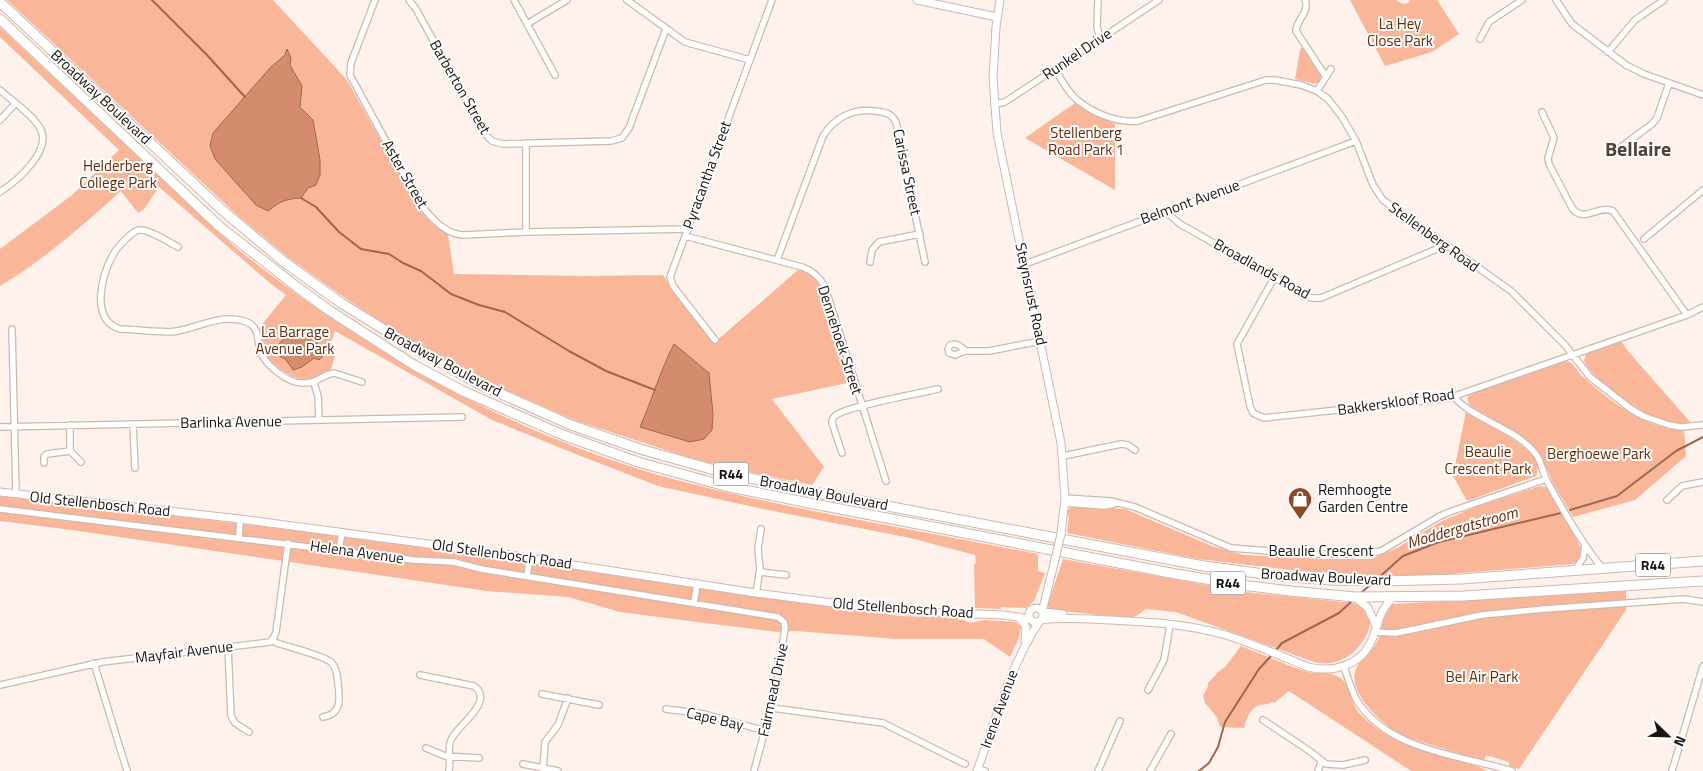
<svg xmlns="http://www.w3.org/2000/svg" width="1703" height="771" font-family="'Titillium Web',sans-serif">
	<style>
		.green { fill: #f9b699 }
		.water { fill: #d48c6d; stroke: #9c6851 }
		.lines { fill: none; stroke-linecap: round; stroke-linejoin: round }
		.stream { stroke: #9c6851; stroke-width: 2 }
		.minor-casing { stroke: #cdb8af; stroke-width: 8 }
		.tertiary-casing { stroke: #cdb8af; stroke-width: 9 }
		.primary-casing { stroke: #cdb8af; stroke-width: 11 }
		.minor { stroke: #fff; stroke-width: 5.5 }
		.tertiary { stroke: #fff; stroke-width: 7 }
		.primary { stroke: #fff; stroke-width: 9 }
		.tertiary-bridge-casing { stroke: #cdb8af; stroke-width: 9; stroke-linecap: butt }
		.tertiary-bridge { stroke: #fff; stroke-width: 7 }
		.labels { text-anchor: middle; stroke-width: 4; stroke-linejoin: round; paint-order: stroke }
		.shield { fill: #fff; stroke: #5f5a58; stroke-width: 1 }
		.shield-label { font-size: 14px; font-weight: bold; fill: #1a1310 }
		.park-label { font-size: 15px; fill: #6b2a06; stroke: #fff }
		.street-label { font-size: 15px; fill: #1a1310; stroke: #fff }
		.poi-label { font-size: 15px; fill: #1a1310; stroke: #fff; text-anchor: start }
		.water-label { font-size: 16px; font-style: italic; fill: #6a2905; stroke: #fff }
		.district-label { font-size: 20px; font-weight: bold; fill: #503f37; stroke: #fff }
	</style>
	<rect width="100%" height="100%" fill="#fff2ec"/>
	<path class="green" d="M7,0h266l74,80 74,132 27,23 6,39 133,2 76,-1 5,8 46,60 84,-73c11,2 19,8 24,18l30,94 -80,17 52,68 -12,18 -69,-14 -53,-13 -116,-38 -71,-31 -100,-53 -58,-38 -56,-40 -52,-43z
		M1350,0h46l6,4 6,-1 2,-3h27l22,34 -27,18 -47,14z
		M0,27l235,220c128,102 272,185 430,230 60,16 122,29 184,41 63,12 126,24 189,36v17l7,2 -11,28 -8,7 -25,-1v2l-26,-1 -1,-44 2,-1 -1,-8 -65,-17 -147,-29 -105,-23 -85,-33 -81,-33 -157,-89 -4,11 4,13 -4,15c-22,11 -34,14 -54,-4 -5,-4 -12,-8 -14,-14 -2,-7 -1,-16 -4,-24l27,-33 -15,-11 -112,-97 -15,22 -6,4 -17,-22c-38,34 -77,69 -121,95v-37l72,-54 47,-45 -119,-113z
		M1303,46l18,28 -1,7 -5,3 -20,-5 5,-29z
		M1075,103l8,6 32,15v66l-90,-52z
		M1621,341l6,9 64,73c-34,2 -54,-14 -80,-34 -10,-8 -21,-16 -27,-28l2,-7z
		M1566,361c8,1 10,10 16,15 28,25 64,54 102,54l2,26 -51,44 -62,17 -20,-34 -13,-29 -7,-9 -9,-7 -52,-31 -3,-3 -2,-6 5,-6z
		M1466,411c9,4 18,11 27,16 14,9 53,28 43,49l-69,25 -14,-25z
		M1540,486l5,1 4,4 31,55c3,8 0,14 -7,18l-135,11h-73l-56,-3 -111,-13 -131,-26 2,-17 -1,-1v-5l4,-4 53,3 87,37 32,9 79,4h48l26,-11 43,-26 35,-15z
		M0,495l351,42 548,79 59,2v2h6l6,3 14,-3 32,2 5,5 -2,10 -9,20 -26,-18h-88l-100,-8 -18,1 -65,-8 -93,-12 -52,-15 -81,-6 -415,-61 -72,-9z
		M1063,559l182,33 108,11c35,8 9,49 -12,57 -9,4 -17,4 -27,2l-138,-50 -30,-3 -10,7 -8,2 -76,-8 -4,-3v-3z
		M1626,591v19l-107,159 -10,-3v-4l-23,-7 -2,6 -82,-25c-18,-11 -56,-43 -46,-67 5,-12 18,-18 23,-31 5,-12 1,-27 14,-34z
		M1241,646c21,8 42,18 64,25 11,4 24,0 34,6 11,6 11,27 22,38 33,33 76,39 118,52l8,4h-76l-122,-80 -15,12 -2,-1c-5,3 -7,2 -12,3 -11,3 -13,14 -16,23l-24,-1 -3,-10 -12,-14 -2,-7 5,-10v-3l10,-11 7,-5z"/>
	<path class="water" d="M287,49l4,9 -1,7 12,21 -2,21 13,13 7,40v15l-4,10 -8,3 -7,10c-15,1 -21,3 -33,13l-12,-6 -41,-46 -5,-13 3,-13 57,-65 15,-13z
		M295,332c15,1 25,10 28,24l-4,4 -5,-2 -12,9 -9,3 -7,-10 -11,-7c3,-11 11,-17 20,-21z
		M674,344l35,29 4,41 -1,16 -8,9 -14,3 -50,-15c12,-27 20,-56 34,-83z"/>
	<g class="lines">
		<path class="stream" d="M152,0l55,55 38,42
			M301,198l15,9 23,25 22,17 28,5 14,9 18,8 30,23 28,11 26,7 64,39 37,20 49,19
			M1570,510l47,-14 59,-45 27,-14
			M1378,578l25,-22 36,-14 122,-29
			M1360,594l11,-10
			M1276,650l6,-7 57,-30 14,-13
			M1199,771l10,-8 9,-16 7,-25 34,-53 12,-13"/>
		<g class="minor-casing">
			<path id="minor" d="M375,0l-24,63 -1,12 69,127c10,14 27,33 45,33l62,-3 161,-3
				M409,0l7,9 68,124 8,8 11,3 108,-3 11,-3 7,-10 37,-99
				M514,0l41,75
				M627,0l58,42 65,18
				M1098,0l-1,27 3,12
				M1305,0c5,12 -9,20 -9,31l30,46
				M1556,0l16,24 54,41 18,9 59,21
				M527,24l40,-24
				M1480,39l9,-17 33,-22
				M1608,52l27,-32 29,-20
				M1055,69c6,10 12,22 21,30 16,14 41,24 62,22l128,-41h9l26,5 16,6 11,8 14,18 14,24 17,44 10,15 128,91 54,54 25,32 41,32 12,7 26,9 12,2 22,-2
				M0,90c13,12 31,23 40,38 13,22 -23,53 -40,64
				M1317,91l14,-22
				M994,104l11,-2 154,-102
				M1542,112l12,26 -6,20 1,6 23,44c12,16 27,-4 41,3l74,104
				M0,120l15,-16
				M1621,147l31,-23 5,-6 12,-35
				M1165,211l15,13 131,74h10l125,-53
				M526,232v-89
				M685,236l117,31c11,4 18,10 23,20l61,194
				M1644,239l59,-49
				M178,247c-9,-5 -29,-18 -39,-17 -5,1 -9,5 -13,9 -4,4 -9,9 -12,14 -12,21 -25,66 6,76 15,0 44,5 57,2 24,-4 42,-17 67,-10 17,5 12,19 17,31 4,13 27,31 41,31 15,1 19,-8 32,-10l28,9
				M777,260l46,-124c12,-19 31,-28 52,-25 10,1 16,2 21,11l29,140
				M870,262l2,-12 7,-8 41,-8
				M1025,264l331,-123
				M1274,278l-37,66 13,62 3,7 11,5 185,-20 238,-83 16,-8
				M12,329l4,165
				M715,340l-42,-54 -3,-9 102,-277
				M965,351c-4,-5 -9,-9 -15,-6l-2,4 1,4 6,2 10,-4h24l52,-10
				M314,383l4,13 1,24
				M1453,396c22,25 61,31 82,57 7,8 7,19 12,28 17,31 34,61 56,88
				M133,424l2,44
				M70,425v26l11,11
				M0,427l462,-10
				M842,453l-10,-30c0,-3 0,-5 3,-7 8,-9 86,-23 103,-27
				M1063,456l58,-12 7,1 7,5
				M44,463v-6l3,-3 23,-3
				M1065,498l45,3 25,6 96,41 75,6h57l18,-3 59,-35 12,-5 94,-32
				M1667,500l15,-14 21,-4
				M1065,503l40,3 9,-2
				M0,509l414,51 40,2 27,7 297,48 6,5 1,5 -8,58 -23,86
				M239,538l1,-19
				M339,550l3,-18
				M1575,570l8,-12 2,-12
				M759,572l27,3
				M527,576l3,-18
				M756,593l4,-24 -2,-21 3,-19
				M694,603l3,-19
				M1374,632l22,1 86,-18 62,-6 140,-10 19,3
				M272,640l5,3c12,4 45,12 54,19 6,6 6,14 7,22 2,14 4,30 -15,33
				M228,647l3,69 4,7 14,9
				M94,663l33,108
				M1344,667c4,11 7,22 12,32 31,52 104,56 156,72
				M420,675l54,11c22,16 -18,40 -23,54 -4,9 0,21 -2,31
				M0,685l102,-23 168,-20 4,-5 2,-5 12,-89
				M1148,690l16,-30 6,-35
				M542,694l57,11
				M772,708l111,15 82,41
				M666,709l38,5 61,17
				M1263,720l45,30 18,14 17,1 22,-5
				M426,748l19,8 34,2
				M523,764l35,7
				M978,769l7,2
				M543,771l2,-29 13,-17 10,-27
				M1098,771l22,-50
				M1150,771l21,-37
				M1318,771l3,-9
				M1672,771l31,-105"/>
		</g>
		<g class="tertiary-casing">
			<path id="tertiary" d="M917,0l80,17
				M1000,0l-4,27 -3,51 4,55 64,310 4,55 -4,36
				M0,492l240,27 256,34 260,40 107,14 59,5 82,3 25,4
				M1355,597l13,11 8,18
				M1029 615a7 7 0 1 1 14 0a7 7 0 1 1-14 0Z
				M1042,612l9,-36
				M1043,612l20,2
				M1019,617l7,10 -1,14
				M1041,620c22,-3 46,-1 68,0 39,2 80,4 117,15 28,9 55,21 82,32 24,6 52,-1 63,-25 9,-19 6,-28 22,-45
				M977,771c19,-51 32,-103 62,-149"/>
		</g>
		<g class="primary-casing">
			<path id="primary" d="M0,2l222,208 61,51 58,42 68,42 70,39 92,41 69,24 78,22 90,20 396,75 76,10 50,4 52,1 79,-2 242,-18
				M0,19l219,207 78,61 33,24 84,54 49,26 100,44 75,27 87,24 84,17 367,71 66,11 48,6 65,6 109,-1 239,-15"/>
		</g>
		<use href="#minor" class="minor"/>
		<use href="#tertiary" class="tertiary"/>
		<use href="#primary" class="primary"/>
		<g class="tertiary-bridge-casing">
			<path id="tertiary-bridge" d="M1051,576l10,-42"/>
		</g>
		<use href="#tertiary-bridge" class="tertiary-bridge"/>
	</g>
	<defs>
		<g id="shop-pin" transform="scale(1.25)"><path d="M0 17L-7.5 6A9.5 9.5 0 1 1 7.5 6Z" fill="#914827" stroke="#fff"/><path d="M-5-2.5h2.3a2.7 3.5 0 0 1 5.4 0H5L5.5 6h-11ZM-1.5-2.5h3a1.5 2.3 0 0 0-3 0Z" fill="#fff"/></g>
	</defs>
	<g fill-rule="evenodd">
		<use href="#shop-pin" x="1300" y="499"/>
	</g>
	<g class="labels">
		<g class="shield">
			<rect x="713.5" y="462.5" width="35" height="23" rx="4"/>
			<rect x="1635.5" y="553.5" width="35" height="23" rx="4"/>
			<rect x="1210.5" y="571.5" width="35" height="23" rx="4"/>
		</g>
		<g class="shield-label">
			<text x="731" y="479">R44</text>
			<text x="1653" y="570">R44</text>
			<text x="1228" y="588">R44</text>
		</g>
		<g class="park-label">
			<text x="1400" y="29">La Hey<tspan x="1400" dy="17">Close Park</tspan></text>
			<text x="1086" y="138">Stellenberg<tspan x="1086" dy="17">Road Park 1</tspan></text>
			<text x="118" y="171">Helderberg<tspan x="118" dy="17">College Park</tspan></text>
			<text x="295" y="337">La Barrage<tspan x="295" dy="17">Avenue Park</tspan></text>
			<text x="1488" y="457">Beaulie<tspan x="1488" dy="17">Crescent Park</tspan></text>
			<text x="1599" y="459">Berghoewe Park</text>
			<text x="1482" y="682">Bel Air Park</text>
		</g>
		<g class="street-label">
			<text transform="translate(1077 54) rotate(-34)" y="5">Runkel Drive</text>
			<text transform="translate(460 87) rotate(60)" y="5">Barberton Street</text>
			<text transform="translate(101 97) rotate(43)" y="5">Broadway Boulevard</text>
			<text transform="translate(907 172) rotate(78)" y="5">Carissa Street</text>
			<text transform="translate(405 174) rotate(60)" y="5">Aster Street</text>
			<text transform="translate(707 175) rotate(-70)" y="5">Pyracantha Street</text>
			<text transform="translate(1190 202) rotate(-20)" y="5">Belmont Avenue</text>
			<text transform="translate(1434 237) rotate(36)" y="5">Stellenberg Road</text>
			<text transform="translate(1262 269) rotate(29)" y="5">Broadlands Road</text>
			<text transform="translate(1031 294) rotate(78)" y="5">Steynsrust Road</text>
			<text transform="translate(840 340) rotate(72)" y="5">Dennehoek Street</text>
			<text transform="translate(443 362) rotate(28)" y="5">Broadway Boulevard</text>
			<text transform="translate(1396 402) rotate(-8)" y="5">Bakkerskloof Road</text>
			<text transform="translate(231 422) rotate(-1)" y="5">Barlinka Avenue</text>
			<text transform="translate(824 493) rotate(11)" y="5">Broadway Boulevard</text>
			<text transform="translate(100 504) rotate(6)" y="5">Old Stellenbosch Road</text>
			<text x="1321" y="556">Beaulie Crescent</text>
			<text transform="translate(357 552) rotate(8)" y="5">Helena Avenue</text>
			<text transform="translate(502 554) rotate(8)" y="5">Old Stellenbosch Road</text>
			<text transform="translate(1326 577) rotate(3)" y="5">Broadway Boulevard</text>
			<text transform="translate(903 608) rotate(4)" y="5">Old Stellenbosch Road</text>
			<text transform="translate(184 652) rotate(-7)" y="5">Mayfair Avenue</text>
			<text transform="translate(773 690) rotate(-78)" y="5">Fairmead Drive</text>
			<text transform="translate(999 709) rotate(-70)" y="5">Irene Avenue</text>
			<text transform="translate(715 719) rotate(13)" y="5">Cape Bay</text>
		</g>
		<g class="poi-label">
			<text x="1318" y="495">Remhoogte<tspan x="1318" dy="17">Garden Centre</tspan></text>
		</g>
		<g class="water-label">
			<text transform="translate(1462 527) rotate(-16)" y="6">Moddergatstroom</text>
		</g>
		<g class="district-label">
			<text x="1638" y="156">Bellaire</text>
		</g>
	</g>
	<g transform="translate(1668 736) rotate(113)" stroke="#ffffff" stroke-width="4" paint-order="stroke">
	<path d="M0-4L9 19L0 12L-9 19Z" fill="#1a1310"/>
	<text y="-8" font-size="14" font-weight="bold" text-anchor="middle" fill="#1a1310">N</text>
	</g>
</svg>
